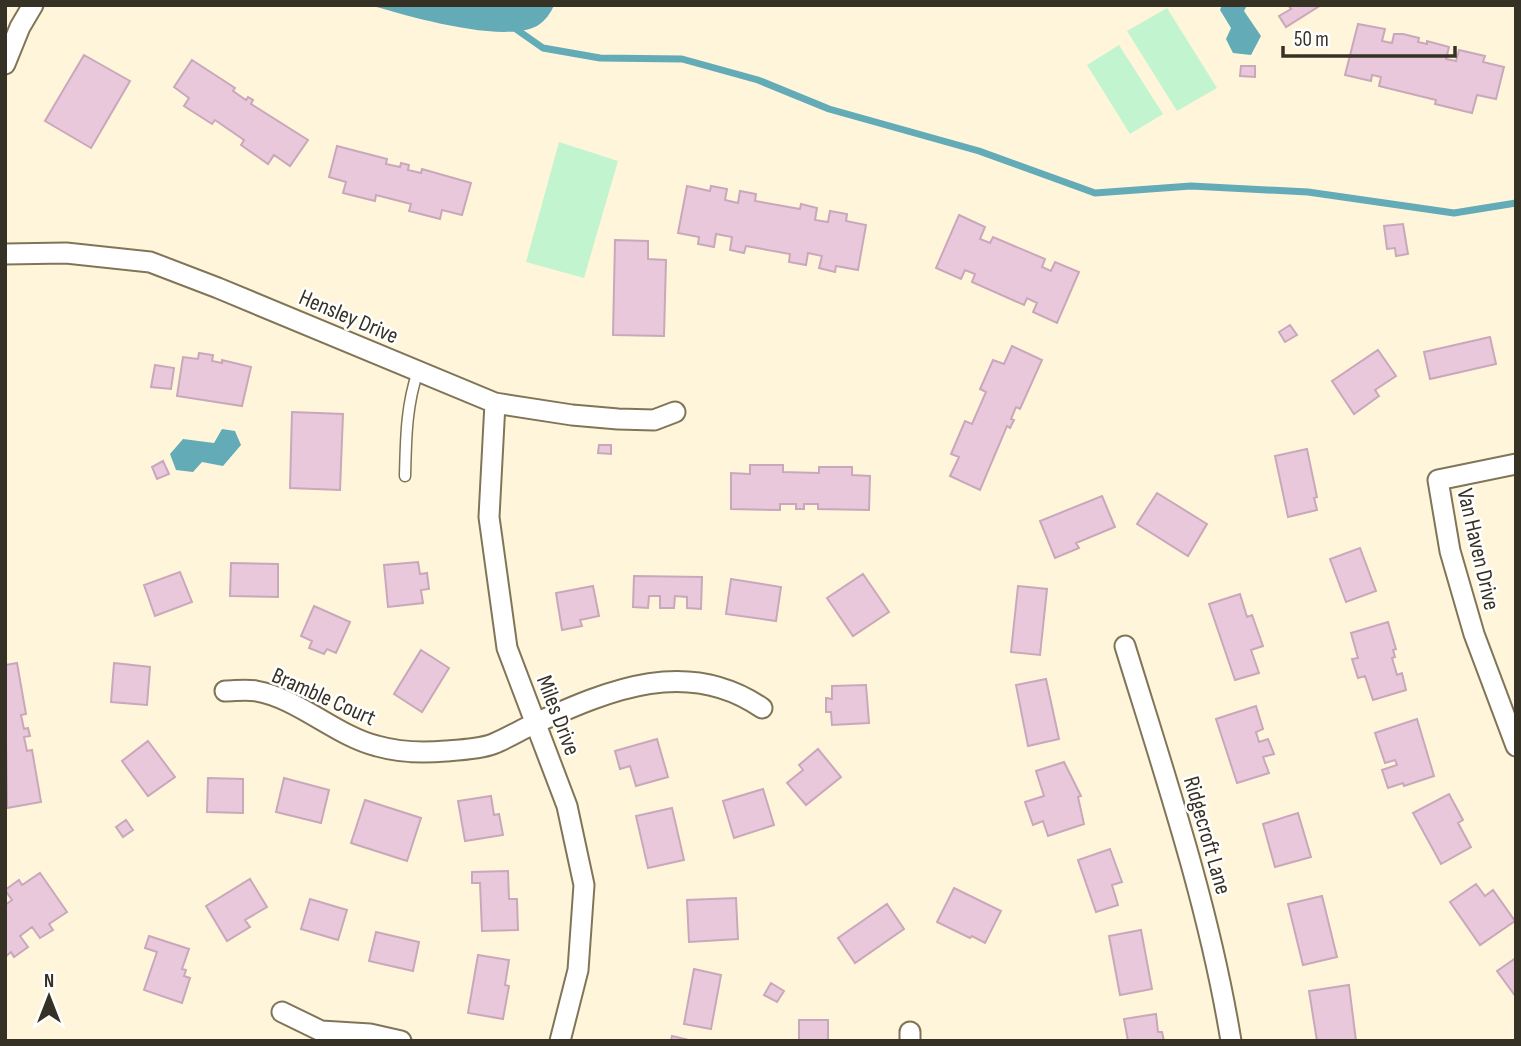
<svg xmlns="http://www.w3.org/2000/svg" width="1521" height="1046" font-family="'Sofia Sans Condensed',sans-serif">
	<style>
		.green { fill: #c2f4cf }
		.water { fill: #64abb8 }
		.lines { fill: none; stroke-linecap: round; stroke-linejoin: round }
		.stream { stroke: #64abb8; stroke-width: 7 }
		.building { fill: #e9c8db; stroke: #c8a8ba; stroke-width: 2 }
		.lane-casing { stroke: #817558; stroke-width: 13 }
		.street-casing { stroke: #817558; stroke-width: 23 }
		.lane { stroke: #fff; stroke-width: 10 }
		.street { stroke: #fff; stroke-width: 19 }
		.labels { text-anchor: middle; stroke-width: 5; stroke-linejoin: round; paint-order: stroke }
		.street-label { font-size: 23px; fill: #363125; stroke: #fff }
	</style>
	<rect width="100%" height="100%" fill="#fff5db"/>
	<path class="green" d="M1167,8l50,80 -40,23 -50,-80z
		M1119,45l44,69 -33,20 -43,-69z
		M559,142l59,19 -34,117 -58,-16z"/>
	<path class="water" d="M370,5h184c-3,8 -9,16 -17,21 -35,18 -130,-10 -167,-21z
		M1222,5h25l-3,6 17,25 -10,19 -18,-2 -7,-14 5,-11 -11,-18z
		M222,429l13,2 6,14 -18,21 -21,-4 -9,10 -17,-2 -6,-16 13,-15 31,4z"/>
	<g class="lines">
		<path class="stream" d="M513,27l30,21 57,10 82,1 76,21 71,29 150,42 116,42 96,-7 117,6 146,21 62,-10"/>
	</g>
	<path class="building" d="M1288,5h33l-35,22 -7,-11 12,-7z
		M1358,24l27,5 -3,12 10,2 2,-9h9l16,4 -1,4 9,2v-3l22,6 -3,12 10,2 3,-11 26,6 -2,6 21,5 -8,32 -19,-4 -5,18 -37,-9 1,-4 -57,-14 2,-9 -9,-2 -1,6 -26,-6z
		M84,55l46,26 -39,67 -46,-27z
		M192,60l43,28 -2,3 13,9 2,-3 5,3 -2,4 57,36 -18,26 -16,-11 -6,9 -27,-19 3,-5 -29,-20 -3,4 -28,-18 5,-8 -15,-11z
		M1241,66h14v11l-15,-1z
		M337,146l50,13 -1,5 14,3 1,-4 8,2 -1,5 13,3 1,-4 49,14 -9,32 -20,-5 -2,9 -31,-8 2,-7 -35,-9 -1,6 -32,-8 3,-11 -17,-5z
		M687,186l23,5 1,-5 16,3 -2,11 13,3 2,-12 16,3 -1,7 45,8 1,-5 16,4 -2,12 13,2 2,-11 17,3 -1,7 20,4 -8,45 -22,-4 -1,6 -16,-4 3,-12 -14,-3 -2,12 -17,-3 1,-8 -44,-8 -2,7 -14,-3 2,-13 -16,-3 -2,13 -16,-3 1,-7 -21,-4z
		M959,215l26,12 -5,12 10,4 3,-6 52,22 -3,8 9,4 4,-9 24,10 -22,51 -24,-11 4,-9 -10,-5 -3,7 -52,-23 3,-8 -10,-4 -4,9 -25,-11z
		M1403,224l5,30 -12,2 -1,-8 -8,1 -3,-23z
		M615,240l33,1v18l18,1 -2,76 -51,-1z
		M1290,325l7,10 -12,7 -6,-10z
		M1490,337l6,27 -66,15 -6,-27z
		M1012,346l30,14 -22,49 -4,-2 -5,12 3,1 -4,8 -3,-2 -27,64 -30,-14 9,-19 -8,-3 14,-33 7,3 14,-32 -6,-3 13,-29 11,4z
		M1378,350l18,26 -21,14 4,6 -25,18 -22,-33z
		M199,353l14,2 -1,6 10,2v-3l29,7 -9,39 -65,-10 6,-39 15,2z
		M155,365l19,3 -3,21 -20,-2z
		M292,412l51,2 -3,76 -50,-2z
		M599,445h12v9l-13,-1z
		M1307,449l10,48 -3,1 3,12 -29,7 -13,-61z
		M163,461l6,13 -12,5 -5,-12z
		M750,465h33v7l36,1v-6h33v8l18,1 -1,34 -51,-1v-5h-14v5h-8v-5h-16v6l-49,-1v-36l19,1z
		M1157,493l50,31 -19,32 -51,-32z
		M1102,496l13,31 -39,16 3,5 -24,10 -15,-37z
		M1360,548l16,43 -30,11 -16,-43z
		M418,562l2,12 7,-1 2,16 -8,1 2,13 -35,4 -4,-42z
		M231,563l47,1v33l-48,-1z
		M180,572l12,30 -37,14 -11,-31z
		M863,574l26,38 -36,24 -26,-38z
		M634,576l68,1 -1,32 -14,-1v-11l-12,-1 -1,12h-14v-12h-11l-1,12 -15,-1z
		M731,579l50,8 -5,34 -50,-7z
		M593,586l6,30 -19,4 2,6 -20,4 -6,-37z
		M1018,586l29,3 -7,66 -29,-3z
		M1240,594l7,23 5,-2 11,31 -12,4 8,23 -24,7 -26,-76z
		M314,606l36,16 -14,31 -9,-4 -3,5 -15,-6 3,-7 -11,-5z
		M1388,622l8,27 -3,1 2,7 -3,1 5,17 5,-2 4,17 -33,10 -8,-24 -7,2 -6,-19 6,-1 -7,-25z
		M421,650l28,18 -27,44 -28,-18z
		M17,663l9,51 -5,1 3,14 4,-1 2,8 -6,1 3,14 5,-1 9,52 -34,6 -2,-143z
		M114,663l36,4 -3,38 -36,-3z
		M1046,679l13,60 -31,7 -12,-61z
		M866,685l3,38 -37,2 -1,-13h-5v-14l6,1v-13z
		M1256,706l7,23 -7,3 3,10 9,-3 6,15 -11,3 6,16 -32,10 -21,-64z
		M1417,719l17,57 -30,10 -1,-3 -15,5 -6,-18 15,-5 -2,-5 -10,3 -10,-30z
		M657,739l11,38 -32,9 -6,-20 -10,3 -5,-18z
		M148,741l27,36 -27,19 -26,-35z
		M818,749l23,28 -35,28 -19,-22 16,-13 -4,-5z
		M1064,762l17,34 -3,1 6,27 -36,12 -5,-15 -10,4 -8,-23 19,-6 -8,-25z
		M208,778l35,1v34l-36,-1z
		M284,778l45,12 -8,33 -45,-11z
		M763,789l11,36 -40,13 -11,-37z
		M1449,794l14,26 -5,3 13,24 -30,17 -28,-51z
		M491,796l3,19 5,-1 4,21 -38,6 -7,-40z
		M365,800l56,18 -14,43 -56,-18z
		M672,808l12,52 -36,8 -12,-52z
		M1298,813l13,44 -36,10 -12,-43z
		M126,820l7,10 -10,7 -7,-10z
		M1110,849l12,33 -10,3 6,20 -22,7 -18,-52z
		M508,871l1,28h8l1,31 -36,1 -2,-48h-8v-11z
		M40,873l27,39 -18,12 4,6 -13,8 -8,-11 -12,9 8,11 -14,10 -3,-5 -6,5v-52l7,-5 -7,-10 14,-10 3,5z
		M250,879l17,28 -22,13 5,7 -23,14 -21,-35z
		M1476,884l9,12 8,-6 22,31 -35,24 -30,-43z
		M954,888l47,23 -16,32 -13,-7 -2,2 -33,-16z
		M1322,896l15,61 -34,8 -15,-61z
		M736,898l2,41 -49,3 -2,-42z
		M310,899l37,11 -9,30 -37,-11z
		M887,904l17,25 -49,34 -17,-25z
		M1141,930l11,59 -32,6 -11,-59z
		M376,932l43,10 -6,29 -44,-10z
		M149,936l40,13 -7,20 4,1 -2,6 6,2 -8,25 -38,-13 13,-38 -12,-4z
		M478,955l31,5 -4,25 4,1 -6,33 -35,-6z
		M1516,958v39l-19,-26z
		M694,969l27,6 -10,54 -27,-5z
		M771,983l13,8 -7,11 -13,-7z
		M1349,985l7,56h-39l-8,-50z
		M1156,1014l2,18h4l2,9h-36l-4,-22z
		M799,1020h29v21h-29z
		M672,1036l21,5h-22z"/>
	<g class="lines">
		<g class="lane-casing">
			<path id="lane" d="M405,476c1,-37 1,-70 13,-105"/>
		</g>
		<g class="street-casing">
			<path id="street" d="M5,64l15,-37 13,-22
				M5,254l61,-1 84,9 68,26 277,115 77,12 46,4 36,1 21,-8
				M495,403l-6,114 18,131 60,158 17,79 -6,85 -18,71
				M1516,464l-78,16 12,71 24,83 42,112
				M1125,646c40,130 84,260 106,395
				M225,691c10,0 21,-2 31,0 42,7 80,45 121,55 21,6 47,7 69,5 14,-1 34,-2 47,-7 15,-6 29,-15 43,-21 75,-34 152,-66 226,-15
				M282,1012l39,19 49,3 31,7
				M910,1041v-9"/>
		</g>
		<use href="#lane" class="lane"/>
		<use href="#street" class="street"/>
	</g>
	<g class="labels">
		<g class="street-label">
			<text transform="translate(349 316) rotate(23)" y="8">Hensley Drive</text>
			<text transform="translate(1479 549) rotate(77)" y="8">Van Haven Drive</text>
			<text transform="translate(324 696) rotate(24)" y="8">Bramble Court</text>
			<text transform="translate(559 715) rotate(69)" y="8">Miles Drive</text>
			<text transform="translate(1208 835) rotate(74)" y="8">Ridgecroft Lane</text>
		</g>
	</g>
	<rect width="1521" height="1046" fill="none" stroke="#363125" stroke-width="14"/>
	<g transform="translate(49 997)" stroke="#ffffff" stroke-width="5" paint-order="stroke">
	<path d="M0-5L12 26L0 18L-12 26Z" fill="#363125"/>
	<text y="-10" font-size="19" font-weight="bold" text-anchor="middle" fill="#363125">N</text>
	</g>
	<path d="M1283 46v10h172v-10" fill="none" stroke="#363125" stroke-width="3.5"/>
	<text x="1294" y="46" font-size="21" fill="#363125" stroke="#ffffff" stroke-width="5" paint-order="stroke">50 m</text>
</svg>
